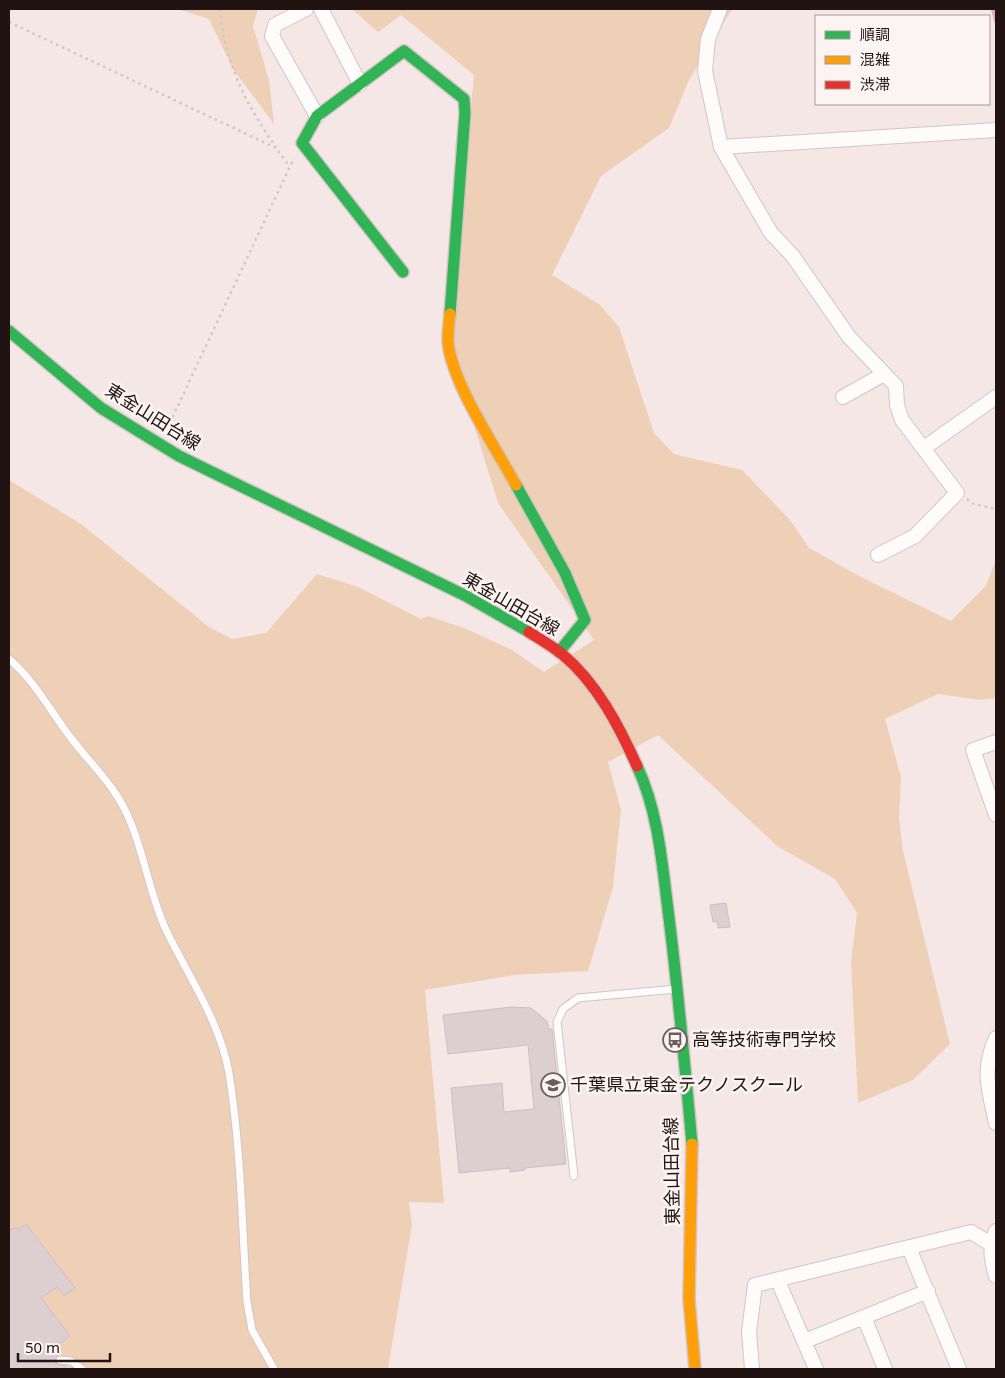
<svg xmlns="http://www.w3.org/2000/svg" width="1005" height="1378" font-family="'Noto Sans','Noto Sans JP',sans-serif">
	<style>
		.green { fill: #eed0b7 }
		.lines { fill: none; stroke-linecap: round; stroke-linejoin: round }
		.stream { stroke: #dea7cb; stroke-width: 4 }
		.building { fill: #ddcfd1; stroke: #cdbfc1 }
		.lane-casing { stroke: #d3c5c4; stroke-width: 9 }
		.street-casing { stroke: #d3c5c4; stroke-width: 16 }
		.fast-casing { stroke: #d3c5c4; stroke-width: 14 }
		.slow-casing { stroke: #d3c5c4; stroke-width: 14 }
		.jam-casing { stroke: #d3c5c4; stroke-width: 14 }
		.path { stroke: #cec8c8; stroke-width: 2.5; stroke-dasharray: 2.5 4; stroke-linecap: butt }
		.lane { stroke: #fefbfb; stroke-width: 7 }
		.street { stroke: #fefbfb; stroke-width: 14 }
		.fast { stroke: #30b455; stroke-width: 11 }
		.slow { stroke: #ff9f0a; stroke-width: 11 }
		.jam { stroke: #e5322d; stroke-width: 11 }
		.labels { text-anchor: middle; stroke-width: 5; stroke-linejoin: round; paint-order: stroke }
		.street-label { font-size: 18px; fill: #211312; stroke: #fcf3f3 }
		.poi-label { font-size: 18px; fill: #211312; stroke: #fcf3f3; text-anchor: start }
	</style>
	<rect width="100%" height="100%" fill="#f5e7e6"/>
	<path class="green" d="M177,9h81l-5,17 16,54 5,44 -41,-55 -24,-50z
		M352,9h380l-43,71 -20,48 -68,48 -49,99 48,30 19,22 35,106 20,21 68,16 48,50 19,28 52,29 90,44 35,-35 10,-27v139l-16,2 -42,-6 -53,25 16,58 -2,42 4,32 47,193 -37,36 -55,23 -7,-141 6,-49 -22,-34 -58,-33 -119,-111 -50,27 13,48 -8,77 -25,84 -74,4 -89,15 19,213 -35,-1 3,23 -24,144h-379v-889l72,44 128,103 23,12 34,-6 51,-59 41,13 63,32 7,-3 36,12 48,22 32,22 50,-32 -96,-137 -50,-162 26,-266 -73,-60 -23,17z"/>
	<g class="lines">
		<path class="stream" d="M993,9l3,12"/>
	</g>
	<path class="building" d="M726,903l4,24 -12,1 -1,-7 -4,1 -3,-17z
		M511,1007l20,1 16,13 2,8h3l14,135 -41,4v2l-15,2v-4l-51,5 -8,-85 51,-5 2,29 30,-3 -6,-64 -80,9 -5,-39z
		M26,1224l49,64 -11,8 -7,-9 -16,11 29,38 -18,13 5,7 -2,7 10,3 2,3h-58v-135l2,-5 9,-1z"/>
	<g class="lines">
		<g class="lane-casing">
			<path id="lane" d="M9,659c27,23 41,52 62,79 22,29 45,48 59,83 15,35 20,76 37,111 22,45 53,90 62,141 12,75 13,153 18,229l5,28 22,39
				M574,1176l-17,-154 6,-13 15,-11 98,-9
				M60,1360l11,1 11,8"/>
		</g>
		<g class="street-casing">
			<path id="street" d="M306,9l-31,16 -3,11 45,80
				M321,9l39,75
				M720,9l-12,30 -3,32 16,76 50,86 21,22 57,82 47,49 1,19 5,15 55,73 -42,43 -37,19
				M721,147l275,-17
				M843,397l41,-23
				M924,448l72,-51
				M996,742l-23,8 23,65
				M996,1038c-15,33 -7,51 0,85
				M996,1231c-7,17 -5,28 0,45
				M909,1248l50,121
				M778,1281l38,88
				M864,1317l21,52
				M805,1341l123,-50
				M752,1369l-3,-37 6,-47 216,-53 20,12"/>
		</g>
		<g class="fast-casing">
			<path id="fast" d="M403,272l-101,-129 15,-27 87,-65 60,48 1,14 -15,201
				M9,331l92,77 78,48 287,140 63,36
				M516,485l49,88 20,47 -26,32
				M637,766c21,45 25,96 31,144 10,78 17,156 24,234"/>
		</g>
		<g class="slow-casing">
			<path id="slow" d="M450,314c-1,9 -2,18 -2,27 3,41 48,107 68,144
				M692,1144l-3,155 6,70"/>
		</g>
		<g class="jam-casing">
			<path id="jam" d="M529,632c11,7 23,14 33,22 35,29 57,72 75,112"/>
		</g>
		<path class="path" d="M220,9c4,52 26,96 56,138
			M9,22l267,126 13,18
			M167,429l127,-271
			M967,499l7,5 22,5"/>
		<use href="#lane" class="lane"/>
		<use href="#street" class="street"/>
		<use href="#fast" class="fast"/>
		<use href="#slow" class="slow"/>
		<use href="#jam" class="jam"/>
	</g>
	<defs>
		<g id="bus-ring" transform="scale(1.25)"><circle r="9.5" fill="#fcf3f3" stroke="#6b5d5c" stroke-width="1.5"/><path d="M-5-6H5V4H4V6H2V4H-2V6H-4V4H-5ZM-3.5-4V0h7V-4ZM-3.5 1.2v1.5H-2V1.2ZM2 1.2v1.5H3.5V1.2Z" fill="#6b5d5c"/></g>
		<g id="university-ring" transform="scale(1.25)"><circle r="9.5" fill="#fcf3f3" stroke="#6b5d5c" stroke-width="1.5"/><path d="M0-5L7-2L0 1L-7-2ZM-4 1L0 2.5L4 1V4Q0 6-4 4Z" fill="#6b5d5c"/></g>
	</defs>
	<g fill-rule="evenodd">
		<use href="#bus-ring" x="675" y="1040"/>
		<use href="#university-ring" x="553" y="1085"/>
	</g>
	<g class="labels">
		<g class="street-label">
			<text transform="translate(153 417) rotate(32)" y="6">東金山田台線</text>
			<text transform="translate(511 604) rotate(30)" y="6">東金山田台線</text>
			<text transform="translate(672 1171) rotate(-91)" y="6">東金山田台線</text>
		</g>
		<g class="poi-label">
			<text x="692" y="1046">高等技術専門学校</text>
			<text x="570" y="1091">千葉県立東金テクノスクール</text>
		</g>
	</g>
	<rect width="1005" height="1378" fill="none" stroke="#211312" stroke-width="20"/>
	<rect x="815" y="15" width="175" height="90" fill="#fcf3f3" stroke="#a49999"/>
	<rect x="825" y="31" width="25" height="8" fill="#30b455" stroke="#a49999"/>
	<text x="860" y="40" font-size="15" fill="#211312">順調</text>
	<rect x="825" y="56" width="25" height="8" fill="#ff9f0a" stroke="#a49999"/>
	<text x="860" y="65" font-size="15" fill="#211312">混雑</text>
	<rect x="825" y="81" width="25" height="8" fill="#e5322d" stroke="#a49999"/>
	<text x="860" y="90" font-size="15" fill="#211312">渋滞</text>
	<path d="M18 1353v8h92v-8" fill="none" stroke="#211312" stroke-width="2.5"/>
	<text x="25" y="1353" font-size="15" fill="#211312" stroke="#fcf3f3" stroke-width="4" paint-order="stroke">50 m</text>
</svg>
